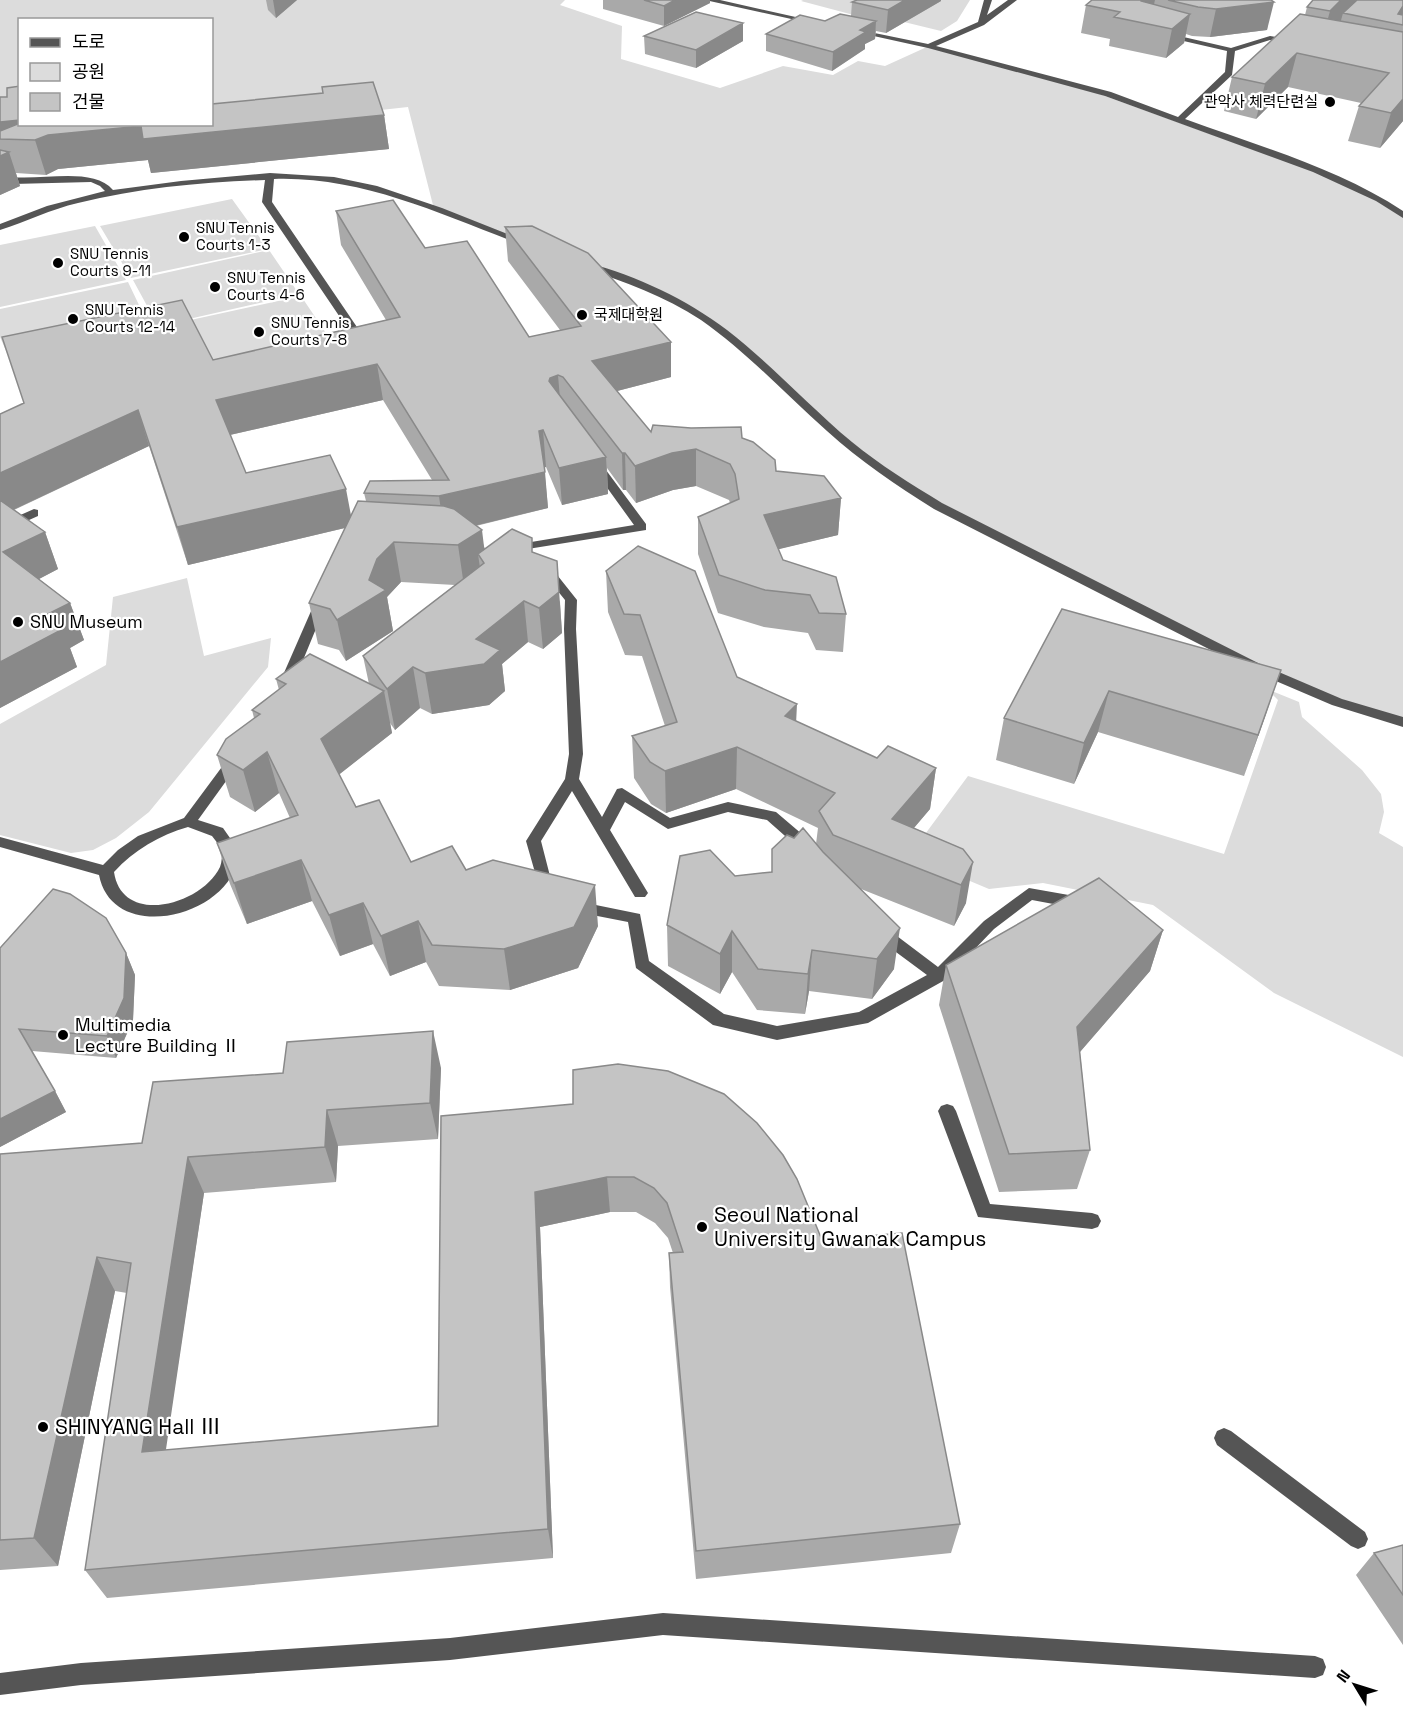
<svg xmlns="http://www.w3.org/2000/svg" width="1403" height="1733" font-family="'Space Grotesk','Noto Sans KR',sans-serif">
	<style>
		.green { fill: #dcdcdc }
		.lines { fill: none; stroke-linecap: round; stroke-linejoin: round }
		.minor { fill: #555; fill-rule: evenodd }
		.wall { fill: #a9a9a9; fill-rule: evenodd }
		.shaded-wall { fill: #898989 }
		.building { fill: #c4c4c4; stroke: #898989; stroke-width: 1.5 }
		.poi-dot { fill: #000; stroke: #fff; stroke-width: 2 }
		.labels { text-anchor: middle; stroke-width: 4.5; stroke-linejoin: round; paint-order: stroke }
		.far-poi-label { font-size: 15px; fill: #000; stroke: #fff; text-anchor: start }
		.poi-label { font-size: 18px; fill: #000; stroke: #fff; text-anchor: start }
		.near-poi-label { font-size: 21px; fill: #000; stroke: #fff; text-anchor: start }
	</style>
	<rect width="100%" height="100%" fill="#fff"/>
	<path class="green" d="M0,0h565l-5,5 62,21 -1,33 99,29 63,-22 50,9 25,-14 27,5 44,-20 137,36 275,99 62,34v507l-148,-55 -363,-190 -159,-138 -62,-40 -237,-90 -26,-102 -199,22 3,-5v-104h-192l-1,96 -19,3z
		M803,0h58l4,18 -64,-17z
		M937,0h33l-13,21 -16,10 -37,-9z
		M232,199l36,50 -137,29 -31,-52z
		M95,226l31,54 -126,27v-62z
		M269,250l30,44 -141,32 -25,-46z
		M128,282l22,46 -140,32 -10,-23v-28z
		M301,296l31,46 -118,28 -28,-49z
		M187,578l17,78 67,-18 -3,29 -119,145 -33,26 -23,12 -22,3 -71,-18v-111l106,-59 7,-68z
		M1267,689l32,13 3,15 60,53 19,24 3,18 -5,21 24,14v210l-129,-64 -121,-88 -110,-22 -54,6 -31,-13 -38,-35 48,-65 256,78 54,-154z"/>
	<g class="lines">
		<path class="minor" d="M705,0h15l98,22 -4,2z
			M984,0h8l-5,15 21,-15h9l-33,25 -48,21 175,46 67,25 47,-45 2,-21 -65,-15v-4l69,16 39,-12 25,4v4h-3l-22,-4 -35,11 -3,24 -47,44c73,27 153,49 218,92v7l-27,-17 -63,-29 -208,-76 -177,-48 -77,-17 4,-2 73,15 50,-22z
			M270,173l64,4 43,9 65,22 86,34 -8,2c-80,-30 -159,-68 -246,-65l-2,23 89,131 -5,3 -4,-1 -90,-133 3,-22c-62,2 -126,8 -187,23 -27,6 -52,19 -78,27v-6l47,-18 58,-15 -5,-5 -9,-4 -78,2 -13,-3v-6c33,9 91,-11 113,15l68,-9z
			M588,263c49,13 98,36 139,67 44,34 82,76 125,112 28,23 59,42 90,61l318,161 82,35 61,18v10l-71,-22 -82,-35 -316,-161c-38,-24 -74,-48 -107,-78 -42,-37 -80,-79 -126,-111 -36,-24 -77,-38 -116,-52l-2,-2z
			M596,461l4,1 46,62v6l-137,22 -2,-3 6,-4 121,-20 -44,-61z
			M34,509l4,1v6l-38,17v-9z
			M546,565l4,1 27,34 -1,29 7,125 -4,25 23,38 15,-28 5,-1 48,30 58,-16 43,9 5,1 27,23 11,19 -2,4h-10l-9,-15 -26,-23 -39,-8 -60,17 -43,-27 -15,28 38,63 -3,4h-10l-63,-106 -31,50 9,35 11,10 -3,4 -5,2 -15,-9 -12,-42 39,-62 4,-25 -5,-125 1,-29 -25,-31z
			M321,598l6,4 -33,80 -7,4 -5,-1 -2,-3 35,-80z
			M235,754l7,5 -44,61 25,8 14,20c0,5 1,13 -1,18 -18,54 -124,76 -137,9l-99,-28v-10l103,28 15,-15 20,-14 46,-18 46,-62zM188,827l24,9 10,13c0,6 0,13 -2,18 -18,38 -98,60 -106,5 20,-22 46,-37 74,-45z
			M1029,888l51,9 5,2 3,4 -3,4 -5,2 -48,-9 -38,29 -49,51 -77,43 -91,17 -64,-15 -77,-57 -8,-46 -51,-10 -8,-8 3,-4 5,-2 9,5 54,11 9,47 75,53 53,12 82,-14 68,-37 -50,-37 -2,-4 2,-4h12l49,37 46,-46z
			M947,1104l6,2 3,5 34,93 102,9 6,2 3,6 -3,6 -6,2 -114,-12 -40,-106 3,-5z
			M1224,1428l7,3 134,101 3,7 -3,7 -7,3 -7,-3 -134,-101 -3,-7 3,-7z
			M663,1613l652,43 8,3 3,8 -3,8 -8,3 -652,-43 -213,25 -369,25 -81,10v-22l81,-10 369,-25z"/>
	</g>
	<path class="wall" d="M266,0h31l-21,18 -8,-8z
		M603,0h107v3l-46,23 -61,-17z
		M857,0h84v1l-55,32 -10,-2 -1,8 -10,5v5l-33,22 -66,-20v-17l85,-18 1,-14z
		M1092,0h179l-4,30 -57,7 -18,-1 -6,-2 -2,9 -18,15 -57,-12 1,-7 -29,-6 5,-28z
		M1313,0h90v121l-23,27 -32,-7 11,-35 2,-3 -73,-16 -32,32 -32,-8 8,-34 73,-62 2,-8z
		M644,36l99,5 -47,27 -51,-14z
		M0,97l20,27 364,-9 5,34 -238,24 -3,-13 -90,9 -12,6 -30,-2 4,13 -20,9z
		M336,211l89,37 104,89 31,-7 -52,-69 -3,-34 166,150 -54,14 34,41 91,6 34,33 65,27 -3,37 -60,14 5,11 63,54 -3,38 -27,-2 -8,-17 -44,-6 -46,-14 -20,-59v-37l32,-14 -1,-3 -33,-14 -23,4 -37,13 -10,-13h-3l-16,-22 1,26 -46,11 -16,-38h-2l4,41 -72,18 9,23 48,3 27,50 2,31 -19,16 -15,-7 -26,22 3,27 -16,14 -57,9 -12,-6 -25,22 -5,-7 2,10 -53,41 17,33 55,55 55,8 132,56 -20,42 -68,22 -71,-4 -13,-24 -36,14 -17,-32 -33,12 -28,-55 -65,23 -17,-40 -13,-41 73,-25 -11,-25 -24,19 -25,-15 -13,-42 37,-37 -2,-8 27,-20 -3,-11 93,5 -6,-28 92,-71 -54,-3 -14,15 6,34 -47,30 -7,-11 -21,-6 -9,-41 36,-75 -157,37 -39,-119 -135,64 31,22 13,37 -19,10 31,24 14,37 -14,8 7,19 -77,41v-294l213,-54 173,-40 -45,-75zM383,400l49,80 -68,13 2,8 -15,14 -105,-42 -16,-38z
		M606,571l131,106 59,44 81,37 59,10 -6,41 -16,19 49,21 3,54 -12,23 -93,-37 33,80 -22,30 -63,-8 -4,23 -48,-4 -25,-38 -12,22 -52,-28 -1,-41 68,-49 36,-4 23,-34 22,6 2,-16 -82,-39 -70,24 -15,-9 -17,-26 -2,-42 33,-10 -23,-70 -17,-1 -17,-43z
		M1062,609l205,102 -23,65 -146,-44 -24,52 -78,-24 8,-42z
		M1163,930l-13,41 -70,81 10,98 -13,39 -78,3 -60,-187 7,-40z
		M0,948l126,5 9,22 -2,45 -17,38 -84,-7 23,40 11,21 -66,35z
		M441,1068l-3,71 -100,7 -2,36 -132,11 -39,257 273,-24 135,-322 249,136 138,284 -9,29 -255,26 -26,-292 -1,-34h4l-5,-15 -13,-15 -19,-11h-26l-70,15 13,331 -446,40 -22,-28 42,-277 -12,-2 -57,275 -58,4v-416l142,-11z
		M1403,1545v100l-47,-70 18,-22z"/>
	<path class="shaded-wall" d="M273,0h24l-21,18z
		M675,0h35v3l-46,23v-20z
		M905,0h36v1l-55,32 2,-23z
		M1141,0h14l-2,8 -14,14z
		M1341,0h15l-4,15 -9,-2 -3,11 -19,20 9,-33z
		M1274,2l-7,28 -57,7 6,-28z
		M1403,6v15l-5,-7z
		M1190,14l-6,29 -18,15 6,-29z
		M876,21l-1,18 -10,5v5l-33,22 1,-19 27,-22z
		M743,23v18l-47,27v-18z
		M1297,53l-9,34 -32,32 9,-35z
		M1403,99v22l-23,27 11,-35z
		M384,115l5,34 -238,24 -3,-13 -90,9 -12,6 -11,-35 -35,-1v-17l20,-2v4l28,11 93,-9z
		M9,152l11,34 -20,9v-39z
		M671,342v35l-77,20 -2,-36z
		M377,364l6,36 -158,36 -9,-36z
		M558,375l3,36 -12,-30 1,-3z
		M138,410l11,36 -149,70v-43z
		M543,430l3,37 -3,1 -4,-37z
		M696,449v37l-23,4 -37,13 -1,-37 37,-13z
		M622,453h3l1,37h-3z
		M606,457l2,37 -46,11 -3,-37z
		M545,472l3,36 -104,25 -5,-37z
		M346,489l7,37 -165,39 -11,-38z
		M841,498l-3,37 -75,18 1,-38z
		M482,530l5,41 -3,-8 -6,-9 3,21 -17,11 -6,-41z
		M45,532l13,37 -40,21 -15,-38z
		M394,542l7,40 -14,15 6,34 -47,30 -9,-41 32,-40 8,-21z
		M557,561l5,72 -19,16 -4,-41z
		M524,601l4,41 -26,22 3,27 -16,14 -57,9 -7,-41 51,-34z
		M70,603l14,37 -14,8 7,19 -77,41v-46l46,-47z
		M413,667l7,41 -25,22 -8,-41z
		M1281,670l-14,41 -23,65 14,-41z
		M384,691l8,42 -61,48 -10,-42z
		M1109,691l-11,41 -24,52 10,-41z
		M797,704l-2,41 -10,-29z
		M737,747l-1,42 -70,24 -1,-42z
		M267,752l12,41 -24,19 -12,-42z
		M936,768l-6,41 -41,48 3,-38z
		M301,860l11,41 -65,23 -13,-41z
		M973,862l-7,41 -12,23 7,-41z
		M595,885l3,41 -20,42 -68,22 -6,-41z
		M363,903l10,41 -33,12 -11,-41z
		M418,921l8,41 -36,14 -9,-40z
		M900,928l-6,41 -22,30 5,-40z
		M1163,930l-13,41 -84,97 11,-41z
		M732,931v41l-12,22v-40z
		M812,950l-3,41 -4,23 3,-40z
		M126,953l9,22 -2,45 -17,38 -9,-22z
		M433,1031l8,37 -3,71 -8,-36z
		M55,1091l11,21 -66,35v-28z
		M327,1110l11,36 -2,36 -11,-35z
		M188,1157l16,36 -43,290 -19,-31z
		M607,1177l3,35 -70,15 13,331 -5,-29 -13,-337z
		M97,1257l18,34 -57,275 -24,-28z"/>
	<path class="building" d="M644,0h31l-11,6z
		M857,0h48l-17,10 -36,-8z
		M1092,0h49v1l49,13 -18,15 -58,-12 6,-5 -34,-7z
		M1168,0h103l3,2 -58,7 -18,-2z
		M1313,0h28l-11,11 -23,-4z
		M1357,0h46v6l-5,8 5,1v10l-60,-12z
		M696,12l47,11 -47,27 -52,-14z
		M840,14l36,7 -16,9 6,2 -33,20 -67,-18 34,-19 25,6z
		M1300,14l103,18v67l-12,14 -32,-7 30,-33 -92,-20 -32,31 -33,-7z
		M373,82l11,33 -241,24 -2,-13 -93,9 -13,5 -35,-1v-8l20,-8v1h192v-20l111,-11 -1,-6z
		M20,86v34l-20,2v-25h7v-9z
		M0,150l9,2 -9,4z
		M393,200l32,48 42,-7 62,96 52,-11 -76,-99 27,-1 56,27 83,89 -79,19 59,71 2,-7 38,3 50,-1 1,11 11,4 22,18 1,11 48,5 17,22 -77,17 19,45 53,17 10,37 -27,-1 -9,-18 -45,-5 -46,-15 -21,-58 41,-18 -4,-25 -5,-10 -34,-15 -24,4 -37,13 -10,-13h-3l-59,-76 -5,-2 -8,3 -1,3 57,76 -47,11 -16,-38 -4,1 6,41 -106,24 -75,-3 6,-12 79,-1 -72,-116 -161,36 30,73 84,-18 16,34 -169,38 -39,-117 -138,63v-59l24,-11 -22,-66 180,-37 31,60 187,-43 -64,-106z
		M0,500l45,32 -42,20 67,51 -24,12 17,14 -63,33z
		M358,501l86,5 10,3 28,21 -24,15 -64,-3 -17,17 -8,21 17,10 -49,30 -7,-11 -21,-6z
		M512,529l20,9v14l25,9 2,31 -20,16 -15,-7 -48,38 24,11 -16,14 -59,9 -12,-6 -26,22 -24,-33 121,-93 -6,-9z
		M638,546l57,25 42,106 60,27 -12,12 92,42 11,-12 48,22 -44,51 71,30 10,13 -12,23 -128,-50 -14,-24 16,-18 -98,-46 -72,24 -15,-9 -18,-26 45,-14 -37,-107 -16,-1 -18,-43z
		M1062,609l219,61 -23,65 -149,-44 -25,52 -80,-25z
		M310,654l74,37 -63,48 35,68 23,-7 32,62 41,-16 14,24 27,-10 102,25 -21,42 -70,22 -72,-4 -14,-24 -37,15 -18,-33 -34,12 -28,-55 -67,23 -17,-40 81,-28 -31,-63 -24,18 -26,-15 9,-16 34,-25 -8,-4 34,-26 -10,-5z
		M803,828l20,24 77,76 -23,31 -65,-9 -4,24 -50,-5 -26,-38 -12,23 -53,-29 13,-69 30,-6 25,26 37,-4v-23l15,-14 7,3z
		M1099,878l64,52 -86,97 13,123 -81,4 -63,-189z
		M53,889l17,5 36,24 20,35 -2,45 -17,38 -88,-7 36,62 -55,28v-171z
		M433,1031l-3,72 -103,7 -2,37 -137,10 -46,295 296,-26 3,-310 132,-12v-34l45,-6 50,7 56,23 33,29 26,32 14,24 25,61 80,-7 58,291 -264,27 -27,-298 14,-1 -16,-49 -13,-15 -20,-11h-27l-72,15 13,337 -463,41 46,-307 -34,-6 -63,281 -34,2v-386l142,-11 11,-61 130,-9 4,-31z
		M1403,1545v50l-29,-42z"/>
	<g class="poi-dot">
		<circle cx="1330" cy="102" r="6"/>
		<circle cx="184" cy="237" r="6"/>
		<circle cx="58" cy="263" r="6"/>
		<circle cx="215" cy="287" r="6"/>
		<circle cx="582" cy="315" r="6"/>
		<circle cx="73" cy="319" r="6"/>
		<circle cx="259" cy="332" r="6"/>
		<circle cx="18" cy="622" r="6"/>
		<circle cx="63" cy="1035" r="6"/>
		<circle cx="702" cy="1227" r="6"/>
		<circle cx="43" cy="1427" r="6"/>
	</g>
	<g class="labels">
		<g class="far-poi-label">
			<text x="1318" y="107" text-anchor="end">관악사 체력단련실</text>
			<text x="196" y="233">SNU Tennis<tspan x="196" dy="17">Courts 1-3</tspan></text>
			<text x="70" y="259">SNU Tennis<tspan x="70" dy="17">Courts 9-11</tspan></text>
			<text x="227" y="283">SNU Tennis<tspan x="227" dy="17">Courts 4-6</tspan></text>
			<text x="85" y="315">SNU Tennis<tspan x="85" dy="17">Courts 12-14</tspan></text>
			<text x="594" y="320">국제대학원</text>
			<text x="271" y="328">SNU Tennis<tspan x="271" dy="17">Courts 7-8</tspan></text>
		</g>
		<g class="poi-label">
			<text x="30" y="628">SNU Museum</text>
			<text x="75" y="1031">Multimedia<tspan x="75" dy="21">Lecture Building Ⅱ</tspan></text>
		</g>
		<g class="near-poi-label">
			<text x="714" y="1222">Seoul National<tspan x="714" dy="24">University Gwanak Campus</tspan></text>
			<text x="55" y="1434">SHINYANG Hall Ⅲ</text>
		</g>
	</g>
	<rect x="18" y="18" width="195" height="108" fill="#ffffff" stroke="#999999" stroke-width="1.5"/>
	<rect x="30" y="38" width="30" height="9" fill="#555555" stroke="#999999" stroke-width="1.5"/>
	<text x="72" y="48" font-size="18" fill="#000000">도로</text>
	<rect x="30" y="63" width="30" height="18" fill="#dcdcdc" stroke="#999999" stroke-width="1.5"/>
	<text x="72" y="78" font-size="18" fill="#000000">공원</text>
	<rect x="30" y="93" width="30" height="18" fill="#c4c4c4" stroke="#999999" stroke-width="1.5"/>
	<text x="72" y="108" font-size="18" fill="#000000">건물</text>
	<g transform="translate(1355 1685) rotate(308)" stroke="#ffffff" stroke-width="4.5" paint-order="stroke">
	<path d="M0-4.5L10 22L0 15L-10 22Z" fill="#000000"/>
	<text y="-9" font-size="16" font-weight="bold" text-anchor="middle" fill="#000000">N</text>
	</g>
</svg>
